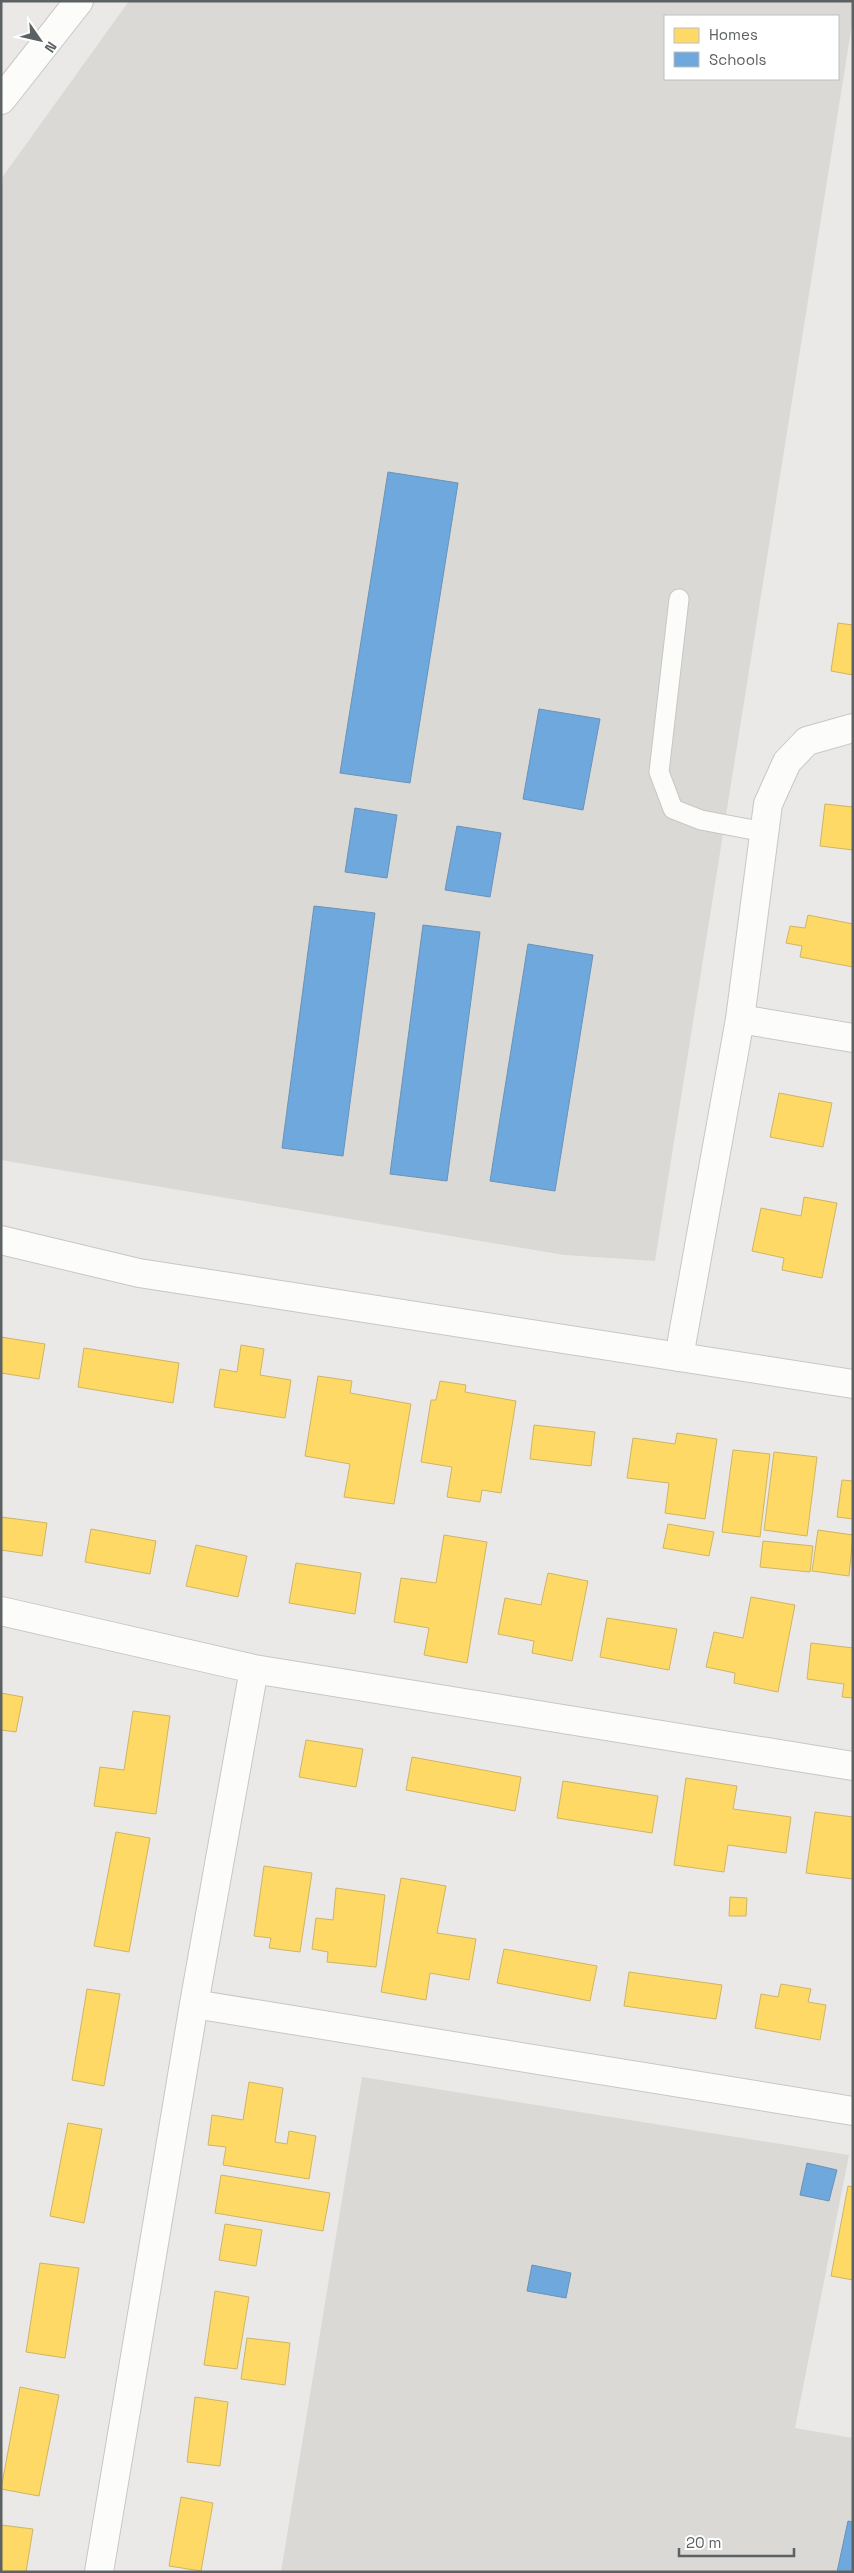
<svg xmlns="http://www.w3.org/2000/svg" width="854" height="2573" font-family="'Space Grotesk',sans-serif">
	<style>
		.education { fill: #dbd9d5; fill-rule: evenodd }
		.homes { fill: #ffd966; stroke: #ceb565 }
		.schools { fill: #6fa8dc; stroke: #6993b8 }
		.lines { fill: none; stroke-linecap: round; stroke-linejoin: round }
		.lane-casing { stroke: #c8c7c6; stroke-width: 21 }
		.street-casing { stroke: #c8c7c6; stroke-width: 30 }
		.secondary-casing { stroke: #c7c7c7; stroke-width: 30 }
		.lane { stroke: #fcfcfb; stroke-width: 19 }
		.street { stroke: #fcfcfb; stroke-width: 28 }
		.secondary { stroke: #fcfcfb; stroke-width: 28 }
	</style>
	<rect width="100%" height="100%" fill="#ebe9e7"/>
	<path class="education" d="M129,1h724v17l-198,1243 -91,-6 -563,-95v-981zM665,16h173v63h-173z
		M362,2077l487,78 -54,273 58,10v134h-572z"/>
	<path class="homes" d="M838,623l15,2v50l-22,-4z
		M825,804l28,3v43l-33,-4z
		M808,915l45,9v43l-53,-10 2,-11 -16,-3 4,-17 15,2z
		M779,1093l53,10 -9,44 -53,-10z
		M804,1197l33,6 -15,75 -40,-8 2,-12 -32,-7 9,-43 40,8z
		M1,1337l44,7 -6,35 -38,-6z
		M241,1345l23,4 -4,26 31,5 -6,38 -71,-11 6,-38 17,3z
		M84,1348l95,15 -6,40 -95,-16z
		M318,1376l34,5 -2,12 61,11 -17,100 -50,-7 6,-33 -45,-8z
		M440,1381l26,4 -1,7 51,9 -15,92 -19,-3 -2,12 -33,-5 5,-30 -31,-5 10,-62h5z
		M534,1425l61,7 -4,34 -61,-7z
		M677,1433l40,6 -12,80 -40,-6 4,-30 -42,-5 6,-40 42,6z
		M733,1450l37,4 -10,83 -38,-5z
		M774,1452l43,5 -10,79 -43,-6z
		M842,1480l11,1v38l-16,-2z
		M1,1517l46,6 -5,33 -41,-6z
		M668,1524l46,8 -5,24 -46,-8z
		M91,1529l65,12 -6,33 -65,-12z
		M818,1530l35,5 -4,41 -37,-5z
		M444,1535l43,7 -20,121 -43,-8 5,-27 -35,-6 7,-44 35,5z
		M763,1541l50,5 -3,26 -50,-5z
		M196,1545l51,11 -9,41 -52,-11z
		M296,1563l65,10 -6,41 -66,-11z
		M548,1573l40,8 -16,80 -40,-8 2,-12 -36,-7 7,-36 36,7z
		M751,1597l44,8 -17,87 -44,-9 1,-10 -29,-6 8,-35 29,6z
		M607,1618l70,11 -8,41 -69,-13z
		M811,1643l42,5v50l-11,-1 2,-13 -37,-5z
		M1,1693l22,4 -7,35 -15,-2z
		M133,1711l37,5 -14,98 -62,-8 6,-39 24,3z
		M306,1740l57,9 -7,38 -57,-10z
		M412,1757l109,20 -6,34 -109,-21z
		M686,1778l51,8 -4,23 58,8 -5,36 -58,-8 -4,27 -50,-7z
		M563,1781l95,15 -6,37 -95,-15z
		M815,1812l38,5v62l-47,-6z
		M116,1832l34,6 -21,114 -35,-6z
		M264,1866l48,7 -12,79 -31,-4 2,-10 -17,-2z
		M401,1878l45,8 -9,47 39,6 -7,41 -39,-7 -4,27 -45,-8z
		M336,1888l49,7 -9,72 -49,-5 1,-10 -16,-3 4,-31 17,2z
		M730,1897l17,1 -1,18h-17z
		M504,1949l93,17 -7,35 -93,-18z
		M629,1972l93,13 -6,34 -92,-13z
		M781,1984l30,5 -3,13 18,3 -6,35 -65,-12 6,-34 17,3z
		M87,1989l33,5 -16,92 -32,-6z
		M249,2082l34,6 -8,54 12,2 2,-13 27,5 -7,43 -86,-14 3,-18 -18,-2 4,-30 31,5z
		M68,2123l34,6 -18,94 -34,-7z
		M221,2175l109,18 -7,38 -108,-18z
		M848,2186l5,1v93l-22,-4z
		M225,2224l37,6 -6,36 -37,-6z
		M40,2263l39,5 -14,90 -39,-6z
		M215,2291l34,6 -12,72 -33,-4z
		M247,2338l43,5 -5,42 -44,-6z
		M20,2387l39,8 -20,101 -38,-7z
		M195,2397l33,5 -8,64 -33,-4z
		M181,2497l32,6 -12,68 -32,-5z
		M1,2525l32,4 -7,43h-25z"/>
	<path class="schools" d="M388,472l70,11 -48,300 -70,-10z
		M539,709l61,10 -17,91 -60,-11z
		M355,808l42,7 -10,63 -42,-6z
		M457,826l44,7 -11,64 -45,-7z
		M314,906l61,7 -32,243 -61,-8z
		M423,925l57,7 -33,249 -57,-7z
		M528,944l65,11 -38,236 -65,-10z
		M807,2163l30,7 -8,31 -29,-6z
		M532,2265l39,8 -5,25 -39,-7z
		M848,2521l5,1v50h-16z"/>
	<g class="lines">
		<g class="lane-casing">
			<path id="lane" d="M679,599l-20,173 14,37 28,11 63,12"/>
		</g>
		<g class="street-casing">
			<path id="street" d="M1,100l78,-99
				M740,1019l113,19
				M679,1357l61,-338 28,-215 19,-42 20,-21 46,-13
				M1,1611l253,58 599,97
				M194,2004l60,-335
				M99,2572l95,-568 659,107"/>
		</g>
		<g class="secondary-casing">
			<path id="secondary" d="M1,1240l138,33 714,111"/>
		</g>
		<use href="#lane" class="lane"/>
		<use href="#street" class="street"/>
		<use href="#secondary" class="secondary"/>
	</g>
	<rect width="854" height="2573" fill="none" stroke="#5c6163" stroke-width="5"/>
	<rect x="664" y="15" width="175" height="65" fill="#ffffff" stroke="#bec0c1"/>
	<rect x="674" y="28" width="25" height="15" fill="#ffd966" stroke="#bec0c1"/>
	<text x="709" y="40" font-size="15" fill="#5c6163">Homes</text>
	<rect x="674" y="52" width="25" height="15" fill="#6fa8dc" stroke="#bec0c1"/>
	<text x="709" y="65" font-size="15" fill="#5c6163">Schools</text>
	<g transform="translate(40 40) rotate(124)" stroke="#ffffff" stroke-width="4" paint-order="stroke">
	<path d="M0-4L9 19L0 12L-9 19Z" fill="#5c6163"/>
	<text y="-8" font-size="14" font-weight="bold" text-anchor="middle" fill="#5c6163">N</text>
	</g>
	<path d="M679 2548v8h115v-8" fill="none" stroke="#5c6163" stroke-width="2.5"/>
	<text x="686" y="2548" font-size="15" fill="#5c6163" stroke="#ffffff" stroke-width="4" paint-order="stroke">20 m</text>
</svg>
